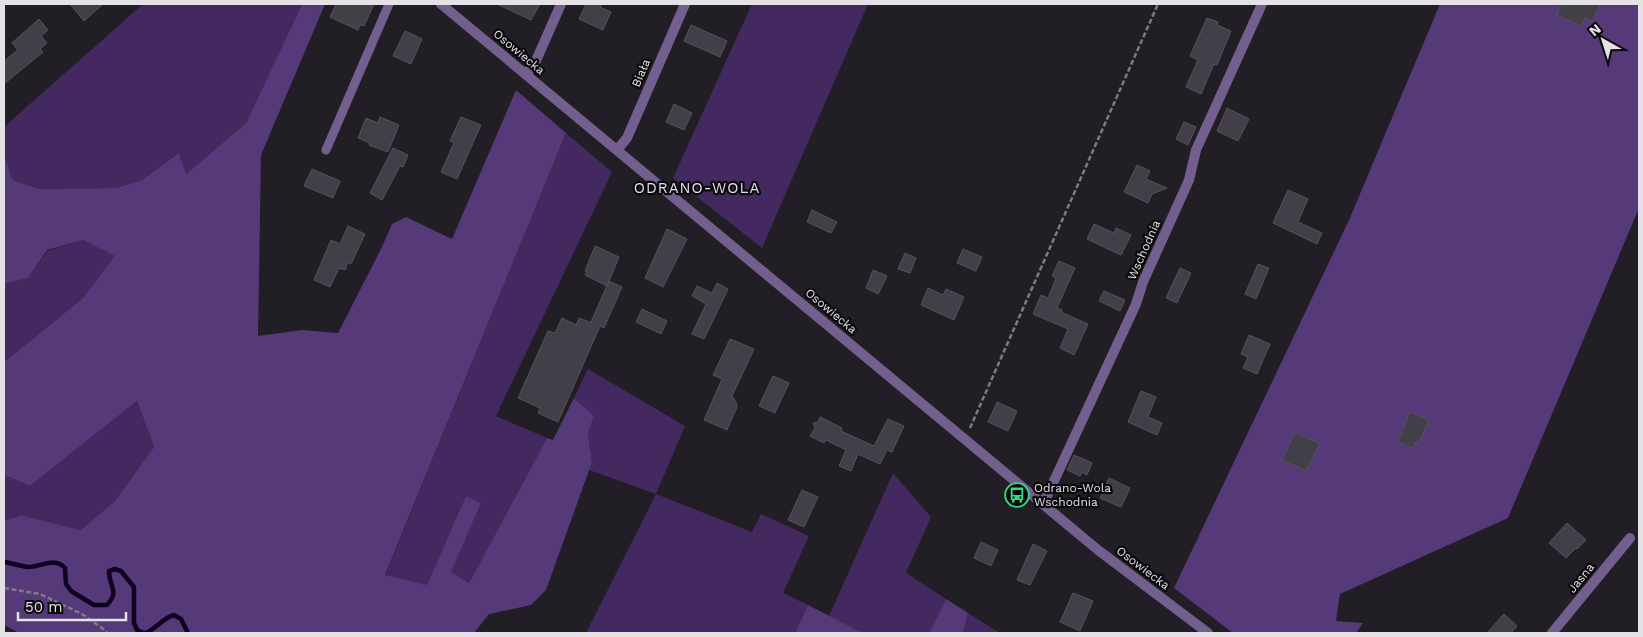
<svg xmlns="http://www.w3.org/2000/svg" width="1643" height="637" font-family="'Work Sans',sans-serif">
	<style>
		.green { fill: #432960 }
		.forest { fill: #563978 }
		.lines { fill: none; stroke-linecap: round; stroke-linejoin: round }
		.stream { stroke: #0e0020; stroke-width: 4.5 }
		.building { fill: #423f48; stroke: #55525b }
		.path { stroke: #7e7c82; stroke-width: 2.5; stroke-dasharray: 5 2.5; stroke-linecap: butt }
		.service { stroke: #735f8d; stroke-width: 9 }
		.minor { stroke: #735f8d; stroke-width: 10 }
		.tertiary { stroke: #735f8d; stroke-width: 10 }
		.labels { text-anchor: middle; stroke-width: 4.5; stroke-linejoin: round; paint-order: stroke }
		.street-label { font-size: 12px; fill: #e4e2e7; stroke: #0a090c }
		.poi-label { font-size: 12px; fill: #e4e2e7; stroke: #0a090c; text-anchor: start }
		.quarter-label { font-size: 15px; letter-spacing: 1px; fill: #e3dfea; stroke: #0a090c }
	</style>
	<rect width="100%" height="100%" fill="#211e26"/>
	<path class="green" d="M143,4h159l-56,119 -60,51 -7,-21 -37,27 -26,8 -77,1 -26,-9 -9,-24v-29z
		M752,4h116l-106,244 -89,-70z
		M566,133l46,39 -116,244 51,22 -78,145 -19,-11 31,-69 -15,-7 -39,90 -42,-10z
		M83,240l33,16 -33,42 -79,64v3v-81l24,-6 19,-27z
		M588,369l97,57 -29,68 96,38 9,-18 48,22 -26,57 25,12 -13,28h-209l70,-139 -67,-24 3,-9 -4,-28 6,-17 -20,-18z
		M137,401l17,46 -39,54 -34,29 -60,-15 -17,6v-46l26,11z
		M893,473l38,44 -25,56 40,26 -17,34h-66l-34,-17z
		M968,613l32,20h-37z"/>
	<path class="forest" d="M302,4h23l-64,151 -3,181 44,-6 36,3 43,-84 11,-25 14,-7 46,22 64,-149 50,43 -181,442 42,10 39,-89 15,7 -30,69 18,11 78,-145 6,2 21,-42 20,18 -6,17 4,29 -46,128 -15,15 -42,9 -15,19h-455l-15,-8v-104l17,-6 60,15 34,-29 39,-54 -17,-46 -107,85 -26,-11v-113l79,-64 32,-42 -32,-16 -36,10 -19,28 -24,6v-128l9,24 26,9 77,-1 26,-8 37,-27 7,21 60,-51z
		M1440,4h199v204l-131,310 -168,76 -4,27 27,2 -7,10h-123l-59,-45 175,-368z
		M946,599l22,14 -5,20h-34z
		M808,605l55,28h-68z"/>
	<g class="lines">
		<path class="stream" d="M4,562c7,1 16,4 24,5 14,0 26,-11 37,1l1,16 5,7 23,14h13c13,-14 2,-18 2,-34l6,-2 6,2 13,16v36l3,7 7,3
			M146,633c11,-5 17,-15 28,-18l7,4 7,14"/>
	</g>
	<path class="building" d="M70,4h33l-19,17z
		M336,4h38l-10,22 -4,-1 -2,5 -28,-13z
		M497,4h43l-9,16z
		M586,4h16l-2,3 11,5 -8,18 -24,-11z
		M1561,4h39l-7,17 -8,-3 -4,8 -24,-11z
		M1207,18l11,4 -1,3 14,6 -14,34 -3,-1 -13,30 -15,-7 12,-27 -8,-4z
		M39,19l9,11 -7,6 6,7 -7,6 3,3 -39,32v-23l14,-11 -6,-7z
		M691,25l36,16 -7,16 -36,-16z
		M405,31l17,8 -11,25 -18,-8z
		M674,104l18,9 -8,17 -18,-8z
		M1227,108l22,11 -11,22 -21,-10z
		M380,117l19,8 -11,27 -19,-7 1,-2 -12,-5 8,-20 12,5z
		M461,117l20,8 -24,54 -16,-7 13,-29 -4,-2z
		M1184,122l12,5 -8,18 -12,-6z
		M393,148l15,7 -5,12 -3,-1 -18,34 -12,-7z
		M1137,165l13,6 -4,8 21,9 -15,6 -4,9 -24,-11z
		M312,169l28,12 -7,17 -29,-12z
		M1288,190l20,9 -10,23 24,11 -5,11 -44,-21z
		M812,210l25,12 -6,11 -24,-11z
		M1094,224l20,9 2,-5 15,7 -10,20 -34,-16z
		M348,226l17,8 -14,30 -3,-2 -3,8 -6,-2 -9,19 -16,-7 17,-40 9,4z
		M667,229l20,10 -24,48 -18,-9z
		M595,246l24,11 -12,29 -22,-11 2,-3 -2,-1z
		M963,249l19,8 -6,14 -19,-8z
		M905,253l11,5 -6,15 -12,-4z
		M1059,261l16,7 -18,40 5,2 -1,2 27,12 -14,31 -14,-7 8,-19 -35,-15 8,-19 7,3 8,-20 -4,-2z
		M1258,264l11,4 -13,31 -11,-5z
		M1180,268l11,5 -14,30 -11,-5z
		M873,270l14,6 -9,18 -12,-6z
		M609,281l13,6 -18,41 -4,-2 -42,96 -20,-9 2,-5 -22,-10 30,-67 7,2 7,-15 14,7 3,-7 13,5 -1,-1z
		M717,283l11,6 -24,50 -12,-5 14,-30 -14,-8 5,-10 15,7z
		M928,288l15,7 3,-6 18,8 -10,23 -33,-15z
		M1104,291l21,9 -5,11 -21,-10z
		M642,309l25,12 -6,13 -25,-12z
		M1249,335l21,9 -13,30 -14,-6 5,-11 -7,-3z
		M730,339l24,10 -22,47 4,6 1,5 -10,23 -23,-10 18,-41 -9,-4z
		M773,376l16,7 -14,30 -16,-7z
		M1141,391l15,6 -8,20 14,6 -5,12 -29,-13z
		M997,402l20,9 -9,20 -20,-9z
		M1410,412l19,8 -10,23 -4,-1 -2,6 -15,-6z
		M820,417l22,11 -1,3 33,15 14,-27 16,7 -12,26 -5,-2 -7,14 -22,-10 -7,17 -12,-5 7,-16 -20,-10 -2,3 -14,-7 5,-8 -2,-5 5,-1z
		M1295,432l25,12 -14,27 -24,-11z
		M1074,455l18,8 -5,12 -5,-3 -2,4 -13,-6z
		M1109,478l21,10 -9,19 -21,-9z
		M802,490l16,7 -14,30 -16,-7z
		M1567,523l19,17 -9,9 -1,-1 -10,10 -17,-15z
		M981,542l17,8 -7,16 -17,-8z
		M1033,544l14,7 -17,34 -13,-5z
		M1073,593l20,8 -13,30 -20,-9z
		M1504,614l13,12 -6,7h-24z"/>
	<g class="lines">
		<path class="path" d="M970,428l188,-424
			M4,588l36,6 42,20 20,14 5,5"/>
		<path class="service" d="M326,150l63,-146"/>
		<path class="minor" d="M526,74l9,-11 26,-59
			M617,150l10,-12 58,-134
			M1041,503l6,-7 89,-192 7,-22 46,-102 7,-30 66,-146
			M1552,633l78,-95"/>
		<path class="tertiary" d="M441,4l657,546 110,83"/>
	</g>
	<defs>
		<g id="bus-ring" transform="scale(1.25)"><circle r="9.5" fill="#0a090c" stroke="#39d87f" stroke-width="1.5"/><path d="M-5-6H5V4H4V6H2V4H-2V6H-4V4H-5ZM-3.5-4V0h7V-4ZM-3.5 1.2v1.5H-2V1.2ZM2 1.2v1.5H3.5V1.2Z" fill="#39d87f"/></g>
	</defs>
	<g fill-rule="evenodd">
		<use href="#bus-ring" x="1017" y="495"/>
	</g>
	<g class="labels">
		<g class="street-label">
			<text transform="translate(519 52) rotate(40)" y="4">Osowiecka</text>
			<text transform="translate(641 73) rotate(-67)" y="4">Biała</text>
			<text transform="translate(1144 250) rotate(-66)" y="4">Wschodnia</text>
			<text transform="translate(831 311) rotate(40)" y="4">Osowiecka</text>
			<text transform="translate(1143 568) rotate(37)" y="4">Osowiecka</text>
			<text transform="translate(1581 578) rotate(-51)" y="4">Jasna</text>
		</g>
		<g class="poi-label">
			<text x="1034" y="492">Odrano-Wola<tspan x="1034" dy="14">Wschodnia</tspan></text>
		</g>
		<g class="quarter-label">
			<text x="697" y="193">ODRANO-WOLA</text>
		</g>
	</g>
	<rect width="1643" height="637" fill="none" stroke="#e4e2e7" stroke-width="10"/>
	<g transform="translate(1603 40) rotate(321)" stroke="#0a090c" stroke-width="4" paint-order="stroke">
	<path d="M0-4L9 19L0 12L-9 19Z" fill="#e4e2e7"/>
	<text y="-8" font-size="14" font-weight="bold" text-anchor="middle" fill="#e4e2e7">N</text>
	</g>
	<path d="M18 612v8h108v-8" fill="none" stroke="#e4e2e7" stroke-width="2.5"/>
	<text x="25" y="612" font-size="15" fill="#e4e2e7" stroke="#0a090c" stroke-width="4" paint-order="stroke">50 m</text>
</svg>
